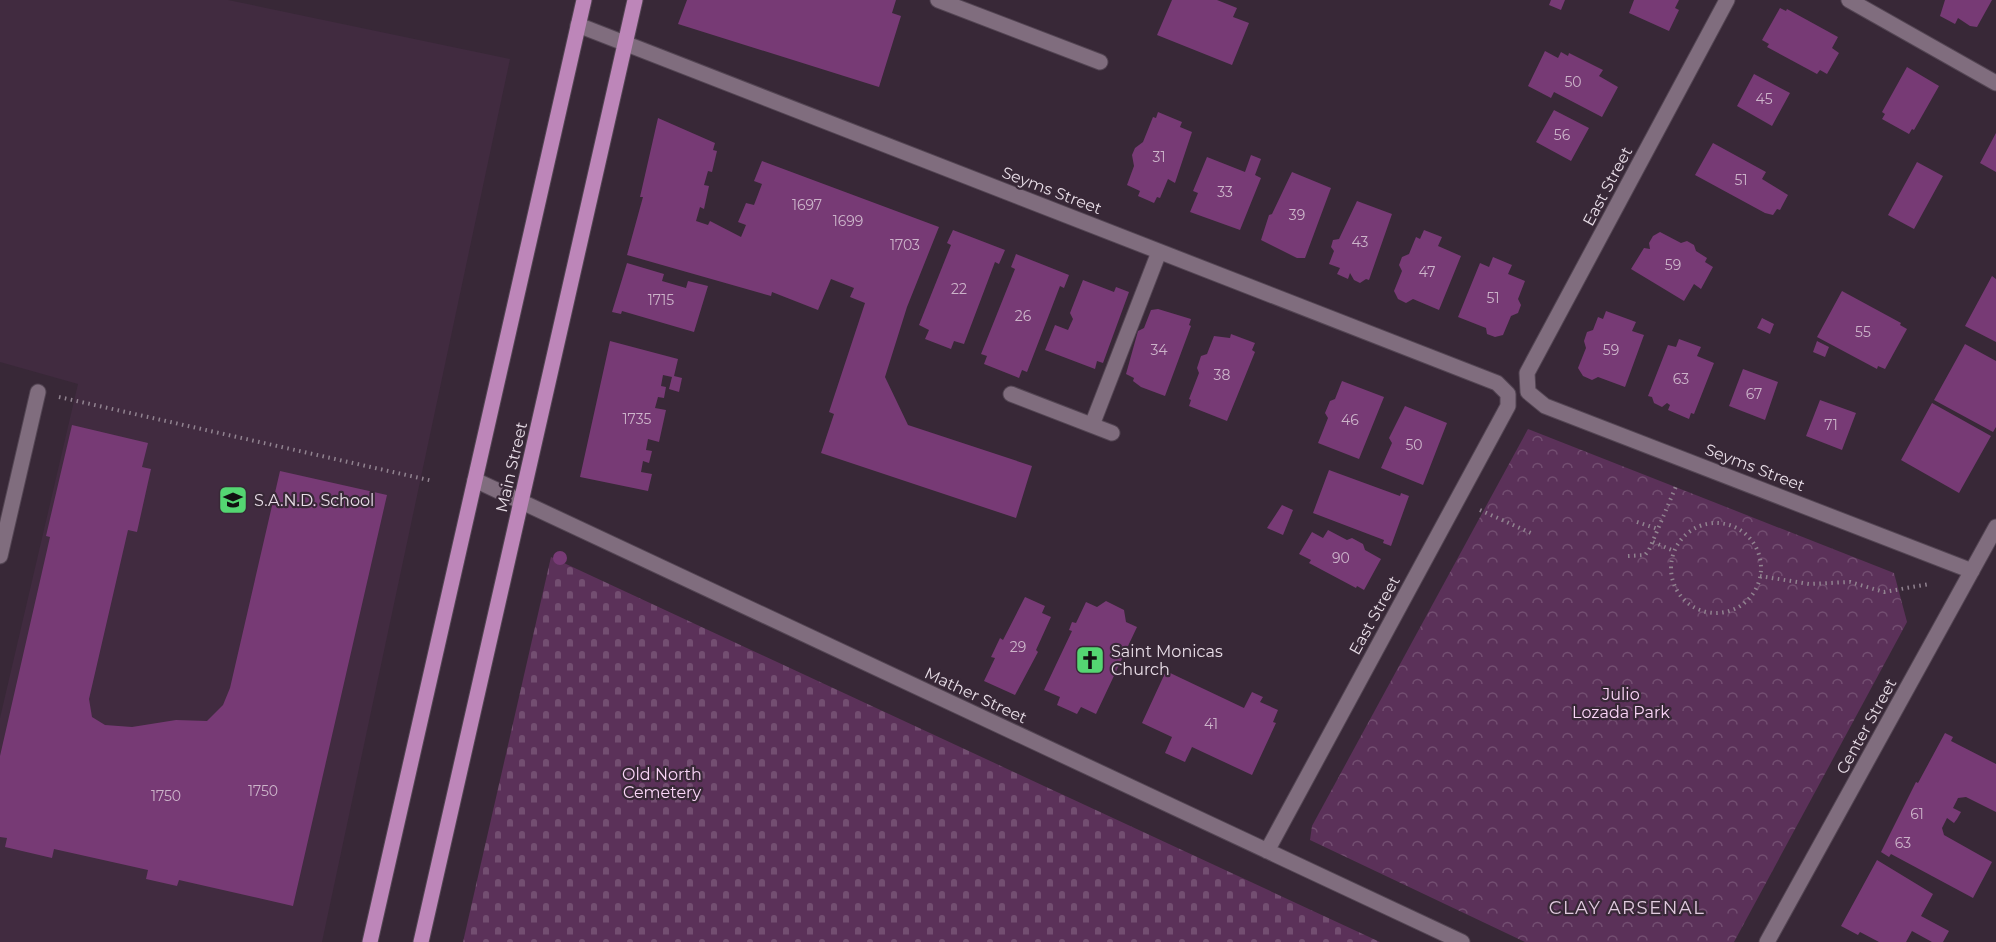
<svg xmlns="http://www.w3.org/2000/svg" width="1996" height="942" font-family="Montserrat,sans-serif">
	<style>
		.built { fill: #412b40 }
		.forest { fill: url(#forest-crowns) }
		.cemetery { fill: url(#cemetery-stones) }
		.building { fill: #773a75 }
		.lines { fill: none; stroke-linecap: round; stroke-linejoin: round }
		.minor-casing { stroke: #534553; stroke-width: 17 }
		.major-casing { stroke: #534553; stroke-width: 17 }
		.path { stroke: #918390; stroke-width: 4; stroke-dasharray: 1.5 4.5; stroke-linecap: butt }
		.minor { stroke: #806d7e; stroke-width: 15 }
		.major { stroke: #bd86b9; stroke-width: 15 }
		.labels { text-anchor: middle; stroke-width: 4.5; stroke-linejoin: round; paint-order: stroke }
		.number-label { font-size: 14px; fill: #ccb4ca }
		.street-label { font-size: 16px; fill: #e8dde7; stroke: #382837 }
		.poi-label { font-size: 16px; fill: #e8dde7; stroke: #382837; text-anchor: start }
		.park-label { font-size: 16px; fill: #fbd6f8; stroke: #382837 }
		.neighbourhood-label { font-size: 18px; letter-spacing: 1.5px; fill: #e1cbdf; stroke: #382837 }
	</style>
	<defs>
		<pattern id="forest-crowns" width="20" height="18" patternUnits="userSpaceOnUse" patternTransform="scale(1.5)"><rect width="20" height="18" fill="#5b3159"/><path d="M2 6a3 3 0 1 1 6 0M12 15a3 3 0 1 1 6 0" fill="none" stroke="#734e71"/></pattern>
		<pattern id="cemetery-stones" width="16" height="16" patternUnits="userSpaceOnUse" patternTransform="scale(1.5)"><rect width="16" height="16" fill="#5b3159"/><path d="M2 7V4a2 2 0 0 1 4 0v3zM10 15v-3a2 2 0 0 1 4 0v3z" fill="#734e71"/></pattern>
	</defs>
	<rect width="100%" height="100%" fill="#382837"/>
	<path class="built" d="M0,0h228l282,59 -188,883h-322v-224l78,-334 -78,-22z"/>
	<path class="forest" d="M1528,429l366,144 13,49 -173,320h-209l-215,-102 2,-14z"/>
	<path class="cemetery" d="M551,557l829,385h-917z"/>
	<path class="building" d="M687,0h209l-4,13 9,3 -22,71 -201,-63z
		M1172,0h45l20,8 -4,9 16,6 -17,42 -75,-30z
		M1551,0h14l-4,10 -12,-5z
		M1634,0h45l-4,8 4,2 -10,21 -40,-18z
		M1945,0h47l-15,27 -7,-1 -12,-8 -3,6 -15,-8z
		M1780,8l6,3 1,-2 51,28 -6,11 7,5 -12,21 -7,-4 -3,4 -50,-27 2,-3 -7,-4z
		M1545,51l13,7 3,-6 7,4 1,-3 34,17 -4,6 19,11 -16,30 -48,-25 -3,6 -23,-12z
		M1907,67l32,19 -25,44 -2,-1 -3,5 -27,-15 3,-5 -3,-2z
		M1754,74l36,19 -18,33 -35,-20z
		M1554,110l35,18 -18,33 -35,-19z
		M1158,112l24,10 -2,5 12,5 -17,51 -7,-4 -8,19 -3,-1 -3,6 -16,-7 2,-5 -13,-6 7,-19 -2,-11 3,-7 8,-6 10,-25 3,1z
		M658,118l57,25 -2,7 4,1 -5,21 -4,-1 -4,14 5,1 -5,23 -4,-2 -4,14 12,4 2,-4 31,16 5,-12 -8,-3 8,-19 8,2 8,-21 -8,-3 8,-20 177,66 -32,80 -22,70 23,48 124,41 -16,52 -195,-65 13,-39 -5,-2 36,-109 -15,-6 4,-9 -23,-9 -13,31 -46,-18 -1,4 -144,-41 16,-58h-3z
		M1996,133v39l-16,-9z
		M1713,143l53,29 -4,7 26,16 -8,15 -3,-1 -4,6 -8,-2 -70,-38z
		M1251,155l10,4 -6,16 6,3 -21,52 -50,-18 8,-19 -5,-2 14,-34 38,15z
		M1917,162l26,14 -29,53 -26,-14z
		M1292,172l39,16 -26,70h-8l-36,-18 8,-25 3,-1z
		M1357,201l35,13 -23,66 -3,-1 -6,4 -6,-3 -4,-7 -2,6 -11,-5 3,-6 -11,-4 5,-13 -3,-4 2,-7 6,-1z
		M953,230l52,20 -6,14 -4,-2 -31,82 -10,-3 -3,8 -26,-10 4,-9 -10,-5 32,-80 -4,-2z
		M1424,230l18,7 -4,9 23,10 -22,54 -26,-11 -7,4 -8,-4 -4,-8 8,-20 -3,-6 3,-8 7,-3 7,-17 4,2z
		M1660,232l21,11 6,-2 7,4 2,6 11,7 -2,4 8,5 -12,22 -7,-5 -10,17 -53,-32 13,-21 6,1 -1,-6 4,-7z
		M1016,254l53,21 -5,13 -4,-2 -33,86 -5,-2 -3,8 -35,-14 3,-8 -6,-2 34,-85 -4,-2z
		M1493,257l19,8 -4,9 17,7 -7,18 3,6 -3,8 -7,3 -8,19 -8,2 -8,-3 -1,-6 -28,-11 22,-54 9,4z
		M627,263l37,11 -2,7 24,7 2,-7 20,5 -14,46 -72,-21 -1,3 -9,-2z
		M1992,276l4,3v63l-31,-16z
		M1083,280l31,12 2,-5 13,5 -26,71 -6,-2 -2,8 -50,-19 10,-25 13,5 5,-11 -3,-6z
		M1842,291l59,32 -1,2 7,4 -22,40 -7,-3 -1,3 -60,-32z
		M1158,309l33,10 -2,6 2,1 -26,70 -24,-9 -8,-6 1,-3 -8,-4 12,-43 6,-3 7,-18z
		M1606,311l30,11 -4,9 12,4 -19,52 -27,-10 -6,3 -9,-4 -5,-8 8,-20 -2,-7 3,-9 6,-2 5,-13 5,2z
		M1762,318l12,6 -4,10 -13,-6z
		M1231,334l24,9 -3,7 3,2 -28,69 -38,-15 2,-6 -2,-1 10,-26 -2,-5 4,-12 6,-2 7,-18 16,2z
		M1679,339l22,8 -4,9 17,7 -20,51 -3,-1 -2,6 -21,-9 2,-5 -3,-2 -5,4 -8,-4 -2,-6 -4,-1 20,-51 8,2z
		M610,341l68,18 -4,17 8,2 -3,14 -10,-3 3,-12 -9,-2 -2,11 5,1 -2,11 -6,-1 -3,11 11,2 -7,32 -11,-3 -2,11 6,1 -3,12 -6,-2 -2,11 11,2 -4,17 -68,-14z
		M1817,341l12,6 -4,10 -12,-5z
		M1965,344l31,17v66l-3,5 -59,-32z
		M1743,369l35,13 -13,38 -36,-14z
		M1342,381l42,16 -25,62 -41,-16 10,-25 -3,-5 5,-12 5,-2z
		M1820,400l36,13 -14,37 -36,-14z
		M1932,403l59,33 -32,57 -58,-33z
		M1405,406l42,17 -24,62 -42,-17 11,-25 -3,-5z
		M72,425l76,18 -6,24 9,2 -14,63 -9,-2 -39,169 3,18 13,8 27,2 44,-7 31,1 16,-16 7,-17 50,-217 107,24 -94,411 -114,-26 -2,6 -31,-7 2,-9 -94,-21 -2,9 -47,-11 2,-9 -7,-1v-81l50,-219 -4,-1z
		M1329,470l71,26 1,-3 8,3 -18,50 -8,-3 1,-3 -71,-27z
		M1282,505l11,5 -10,25 -16,-7z
		M1328,530l19,10 5,-2 11,6 2,6 16,9 -17,31 -7,-4 -1,2 -47,-25 2,-3 -12,-6 13,-22 11,6z
		M553 558a7 7 0 1 1 14 0a7 7 0 1 1-14 0Z
		M1025,597l20,9 -3,7 9,4 -15,33 2,2 -23,43 -31,-14 11,-23 -4,-1 9,-19 3,2z
		M1106,601l18,9 2,12 11,5 -41,87 -15,-7 -4,7 -20,-9 3,-8 -16,-7 28,-59 -3,-1 3,-8 4,1 10,-21 11,5z
		M1166,671l78,37 8,-16 11,5 -3,5 18,8 -5,12 3,1 -24,52 -60,-28 -7,15 -20,-9 7,-16 -30,-14z
		M1945,733l8,4 -2,4 45,23v48l-30,-15 -8,1 -5,10 8,4 -4,7 -3,4 -7,-5 -5,10 2,7 48,27 -19,36 -82,-44 -2,3 -8,-5 35,-70 2,1z
		M1877,860l56,34 -12,22 28,15 -6,11h-11l-20,-11 -6,11h-27l-19,-10 -2,3 -17,-9z"/>
	<g class="lines">
		<g class="minor-casing">
			<path id="minor" d="M938,0l162,62
				M1727,0l-200,373 1,19 17,14 427,165
				M1849,0l147,83
				M578,25l919,358 11,11v12l-241,445
				M1011,394l101,39
				M1092,425l67,-173
				M475,480l987,462
				M0,556l38,-164
				M1767,942l229,-415"/>
		</g>
		<g class="major-casing">
			<path id="major" d="M370,942l214,-942
				M421,942l214,-942"/>
		</g>
		<path class="path" d="M59,397l374,84
			M1480,510l53,24
			M1637,522l21,7
			M1671 568a45 45 0 1 1 90 0a45 45 0 1 1-90 0Z
			M1653,542l21,9
			M1628,556l17,-1 4,-5 28,-66
			M1760,576l49,8 41,-2 34,10 45,-8"/>
		<use href="#minor" class="minor"/>
		<use href="#major" class="major"/>
	</g>
	<defs>
		<g id="school-square" transform="scale(1.5)"><rect x="-9" y="-9" width="18" height="18" rx="4" fill="#54d672" stroke="#382837"/><path d="M0-5L7-2L0 1L-7-2ZM-4 1L0 2.5L4 1V4Q0 6-4 4Z" fill="#111"/></g>
		<g id="church-square" transform="scale(1.5)"><rect x="-9" y="-9" width="18" height="18" rx="4" fill="#54d672" stroke="#382837"/><path d="M-1.2-6h2.4v3.5h3.3v2.4h-3.3V6h-2.4V-.1h-3.3v-2.4h3.3Z" fill="#111"/></g>
	</defs>
	<g fill-rule="evenodd">
		<use href="#school-square" x="233" y="500"/>
		<use href="#church-square" x="1090" y="660"/>
	</g>
	<g class="labels">
		<g class="number-label">
			<text x="1573" y="87">50</text>
			<text x="1764" y="104">45</text>
			<text x="1562" y="140">56</text>
			<text x="1159" y="162">31</text>
			<text x="1741" y="185">51</text>
			<text x="1225" y="197">33</text>
			<text x="807" y="210">1697</text>
			<text x="1297" y="220">39</text>
			<text x="848" y="226">1699</text>
			<text x="1360" y="247">43</text>
			<text x="905" y="250">1703</text>
			<text x="1673" y="270">59</text>
			<text x="1427" y="277">47</text>
			<text x="959" y="294">22</text>
			<text x="1493" y="303">51</text>
			<text x="661" y="305">1715</text>
			<text x="1023" y="321">26</text>
			<text x="1863" y="337">55</text>
			<text x="1159" y="355">34</text>
			<text x="1611" y="355">59</text>
			<text x="1222" y="380">38</text>
			<text x="1681" y="384">63</text>
			<text x="1754" y="399">67</text>
			<text x="637" y="424">1735</text>
			<text x="1350" y="425">46</text>
			<text x="1831" y="430">71</text>
			<text x="1414" y="450">50</text>
			<text x="1341" y="563">90</text>
			<text x="1018" y="652">29</text>
			<text x="1211" y="729">41</text>
			<text x="263" y="796">1750</text>
			<text x="166" y="801">1750</text>
			<text x="1917" y="819">61</text>
			<text x="1903" y="848">63</text>
		</g>
		<g class="street-label">
			<text transform="translate(1607 186) rotate(-62)" y="6">East Street</text>
			<text transform="translate(1052 190) rotate(21)" y="6">Seyms Street</text>
			<text transform="translate(511 467) rotate(-77)" y="6">Main Street</text>
			<text transform="translate(1755 467) rotate(21)" y="6">Seyms Street</text>
			<text transform="translate(1374 615) rotate(-61)" y="6">East Street</text>
			<text transform="translate(976 695) rotate(25)" y="6">Mather Street</text>
			<text transform="translate(1866 726) rotate(-61)" y="6">Center Street</text>
		</g>
		<g class="poi-label">
			<text x="254" y="506">S.A.N.D. School</text>
			<text x="1111" y="657">Saint Monicas<tspan x="1111" dy="18">Church</tspan></text>
		</g>
		<g class="park-label">
			<text x="1621" y="700">Julio<tspan x="1621" dy="18">Lozada Park</tspan></text>
			<text x="662" y="780">Old North<tspan x="662" dy="18">Cemetery</tspan></text>
		</g>
		<g class="neighbourhood-label">
			<text x="1627" y="914">CLAY ARSENAL</text>
		</g>
	</g>
</svg>
